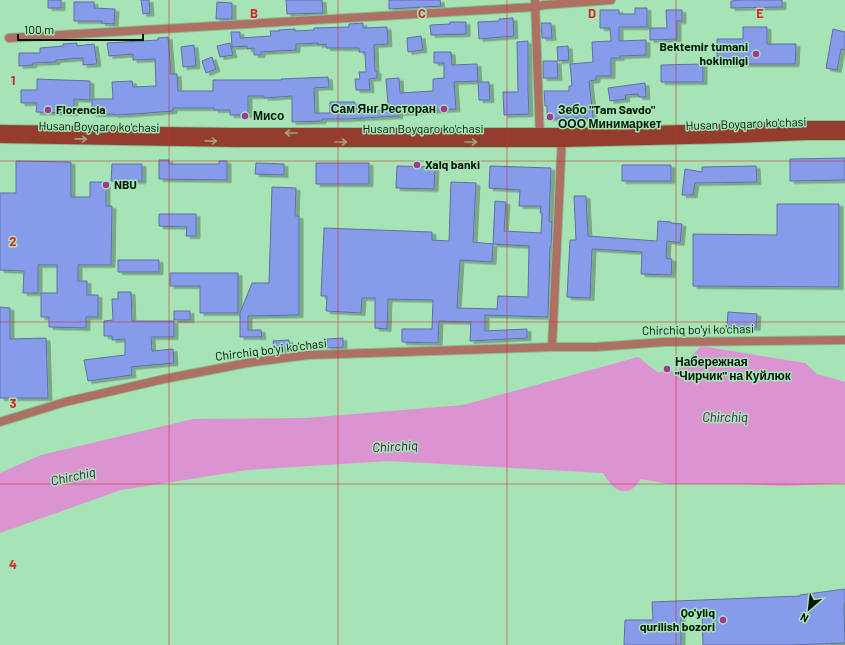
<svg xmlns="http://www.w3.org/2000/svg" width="845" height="645" font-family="Barlow,sans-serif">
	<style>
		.water { fill: #dc93d1 }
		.building { fill: #869bea; stroke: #606ea7; fill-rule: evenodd; filter: url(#shadow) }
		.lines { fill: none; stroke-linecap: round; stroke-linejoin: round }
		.minor-casing { stroke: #88bf96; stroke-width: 10 }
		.secondary-casing { stroke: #88bf96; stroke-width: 12 }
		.minor { stroke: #ad7063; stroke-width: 8 }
		.secondary { stroke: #943d2d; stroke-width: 10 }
		.oneway { stroke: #9fa17f }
		.grid { fill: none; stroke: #d62828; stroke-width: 1; stroke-opacity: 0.55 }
		.poi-dot { fill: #a33798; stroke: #a6e4b6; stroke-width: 1.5 }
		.labels { text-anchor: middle; stroke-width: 3; stroke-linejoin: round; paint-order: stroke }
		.poi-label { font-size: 12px; font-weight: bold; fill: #011607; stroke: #a6e4b6; text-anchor: start }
		.street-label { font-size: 12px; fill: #011607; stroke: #a6e4b6 }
		.water-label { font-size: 13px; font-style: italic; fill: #4f0f49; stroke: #a6e4b6 }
		.grid-label { font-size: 13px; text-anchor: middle; font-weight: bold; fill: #d62828; stroke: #a6e4b6; stroke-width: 3; stroke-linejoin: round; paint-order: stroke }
	</style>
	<defs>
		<filter id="shadow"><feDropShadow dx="4" dy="2.5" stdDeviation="0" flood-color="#0004"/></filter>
	</defs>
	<rect width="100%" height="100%" fill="#a6e4b6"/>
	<path class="water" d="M701,346l104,17 12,11 28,8v101l-60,3 -44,-2h-72l-28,-5c-3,4 -6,8 -9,10 -13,8 -23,-6 -29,-16l-214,-12 -141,9 -127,20 -121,43v-60l41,-18 152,-36 113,-1 157,-13 175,-48 19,15 20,-1z"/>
	<path class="building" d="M48,0h13v8h-13z
		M141,0h8l1,13 -7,1z
		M286,0h36l1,13 -36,1z
		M389,0h51l1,6 -52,3z
		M743,0h39v7l-51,1v-7z
		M74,2h20v6l21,1 -1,15 -13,-1 1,-2h-28z
		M217,2l15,1v16h-16z
		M635,8h12v19h-28v14l27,-1v15l-26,1v2h-9v18h-15v4l-7,1 3,26 1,11h-46v-12h-2l-1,-15h25v-5h3l-2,-22 23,-2 -1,-20 19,-1 -1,-13h-10v-18h19v4h16z
		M666,10h16v11h-5v18l-27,1v-12h17z
		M513,18l1,18 -35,3 -1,-17 21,-1v-2z
		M450,22h16v12l-35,1 -1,-10 20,-1z
		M363,23v5l24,-1 1,17 -14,1 1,26h2v7l-8,1 1,11h-14l-1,-11h5l-1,-7h7l-1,-20h-6v-4h-33v-4l-8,1v-2l-22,1v6l-35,2v3h-7v-7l-7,1v-3l-15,1 -1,-15h9v6l31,-2 -1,-5h9v-1l16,-1v2l19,-1v-2l35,-1v-3z
		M541,23h10l1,15h-10z
		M743,27h24v17h29l-1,20h-78v-25h26z
		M833,29l12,3v18l-4,-1 -4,21 -11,-2z
		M421,36l2,14 -15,2 -1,-14z
		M168,37l3,37h6l1,17h35v-11h68v-1l47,-2 1,10 -15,1 1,25h15v-11h25v7l12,-1v3l18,-1v-6h3l-2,-25 13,-1 1,15 33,-2v-12l11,-1v-15h-10v-11h17l1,13 25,-1 1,17 -24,1 2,27 -58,4 1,3 -53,3h-24v2l-30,1v-26l-28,2v-2h-16v19h-18v-5h-16v-2h-41v3l-38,3 -21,1v-1h-22v-15h21l-1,-17 20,-1 1,6 23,-1 -1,-27 -22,1v-6l-24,2 -2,-13 51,-3v-2z
		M528,41v49l1,24 -25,1 -1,-23h15l-1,-50z
		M77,43v3l17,-2 3,20 -14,1v-7l-27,2v2l-23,1v2l-14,1v-13h21v-5l23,-2v-2z
		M230,43l3,12 -13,2 -3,-11z
		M194,45l2,21 -13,1 -2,-20z
		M568,46l1,14 -11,1 -1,-14z
		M212,57l4,12 -10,4 -4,-12z
		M543,61h14l1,17h-15z
		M703,64v18h-42v-17z
		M37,79l53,2v19l-16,-1v14l-38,-1 1,-9h-16v-13h16z
		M478,82h11l1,18h-11z
		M645,83l1,14h-7l-1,-3 -13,1 1,4 -16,2 -2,-13z
		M845,158v22l-55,1v-22z
		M159,160h10v4h50v-3h8v19l-68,-1z
		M16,161l55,1v35h19v-15h16v24h6l-1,59h-33v16h9v14h11v22h-12v11l-37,-1v-10h-8v-24h16v-28h-19v28h-15l1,-22 -24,-1v-77h16z
		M256,163l28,1v11l-29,-1z
		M316,163h53v21h-53z
		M112,164h30v17h-31z
		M622,165h49v16h-49z
		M397,166l38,1 -1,22 -38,-1z
		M490,166l61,2 -2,53 3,1 -1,25h-1l-2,70 -63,-2v16l42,-2v9l-57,3 1,-19 -32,-1 -1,22 -36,-1v-13h30l1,-29 -45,-1 -1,30 -12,-1v-30h-13l-1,15 -35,-2 1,-15h-6l3,-68 108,4v8l17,1 2,-59 25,1 -3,59 20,2 2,-43 11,1 -2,29 37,2 1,-20h-2l1,-7h-22l1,-16 -31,-2zM493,244l36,2 -1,51 -30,-1 -1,13 -40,-1 3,-48 32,2z
		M756,166l1,16 -62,1 -2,12h-11l3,-26 17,3v-5z
		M272,187l24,1 -1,28h4v99l-51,1v14h13l1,7h-22v-24l12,-30h17z
		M574,196h12l2,40 69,5 1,-20 13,1v1l11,1 -2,19 -13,-2 -1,17 6,1 -1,16 -30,-1 1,-22 -50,-3 -2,49 -23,-1 3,-57h6z
		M777,204h62v83l-146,-1v-52l84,1z
		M159,214h37v22h-10l1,-9 -28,-1z
		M118,260h41v12h-41z
		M170,273h68v40h-38v-27h-30z
		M118,292h13l1,29h42v16h-23l1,14 21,-2 1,14 -43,4 1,8 -44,6 -4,-21 41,-5v-16l-13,1v-4h-8v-15l9,-1 -1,-21h6z
		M0,307l10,1v31l36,-1 2,60h-48z
		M174,311h16v9h-16z
		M728,312l29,2 -1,14 -29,-2z
		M343,338v9l-16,1v-9z
		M289,340v10h-15l-1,-9z
		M845,589v15h-1l1,39 -53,2h-89l-1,-34h-21v34h-57l1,-25h28l-1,-18 148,-6v-1z"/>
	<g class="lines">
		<g class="minor-casing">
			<path id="minor" d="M535,0l5,139
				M9,38l526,-31 9,-2 67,-5
				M552,347l10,-210
				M0,422l65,-20 99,-23 83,-16 61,-8 244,-8h44l69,-5 180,-2"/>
		</g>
		<g class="secondary-casing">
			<path id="secondary" d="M0,130l236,3h326l165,-4 74,-3h44
				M0,138l238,4h324l169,-4 76,-3h38"/>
		</g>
		<use href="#minor" class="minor"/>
		<use href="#secondary" class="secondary"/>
	</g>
	<defs><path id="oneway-shaft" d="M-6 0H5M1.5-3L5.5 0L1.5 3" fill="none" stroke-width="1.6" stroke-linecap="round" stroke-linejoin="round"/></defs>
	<g class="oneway">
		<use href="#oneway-shaft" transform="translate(291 133) rotate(180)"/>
		<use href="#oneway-shaft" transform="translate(81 139) rotate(1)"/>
		<use href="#oneway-shaft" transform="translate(211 141) rotate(1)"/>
		<use href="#oneway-shaft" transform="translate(341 142)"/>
		<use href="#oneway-shaft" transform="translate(471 142)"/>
	</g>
	<path class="grid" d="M169,0v645M338,0v645M507,0v645M676,0v645M0,161h845M0,322h845M0,484h845"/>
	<g class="poi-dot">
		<circle cx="756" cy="54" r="4"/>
		<circle cx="444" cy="109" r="4"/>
		<circle cx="48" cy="110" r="4"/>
		<circle cx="245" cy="116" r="4"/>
		<circle cx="550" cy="117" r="4"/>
		<circle cx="417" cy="165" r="4"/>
		<circle cx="106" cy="185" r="4"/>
		<circle cx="667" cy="369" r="4"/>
		<circle cx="723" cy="620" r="4"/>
	</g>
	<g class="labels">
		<g class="poi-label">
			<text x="748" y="51" text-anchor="end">Bektemir tumani<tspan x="748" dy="14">hokimligi</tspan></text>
			<text x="436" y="113" text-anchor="end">Сам Янг Ресторан</text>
			<text x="56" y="114">Florencia</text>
			<text x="558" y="114">Зебо "Tam Savdo"<tspan x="558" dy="14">ООО Минимаркет</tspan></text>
			<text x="253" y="120">Мисо</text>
			<text x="425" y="169">Xalq banki</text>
			<text x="114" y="189">NBU</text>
			<text x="675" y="366">Набережная<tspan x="675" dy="14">"Чирчик" на Куйлюк</tspan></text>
			<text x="715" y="617" text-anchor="end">Qo'yliq<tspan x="715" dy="14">qurilish bozori</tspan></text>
		</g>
		<g class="street-label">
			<text transform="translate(746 124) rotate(-2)" y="4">Husan Boyqaro ko'chasi</text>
			<text transform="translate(99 127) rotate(1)" y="4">Husan Boyqaro ko'chasi</text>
			<text x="423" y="133">Husan Boyqaro ko'chasi</text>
			<text transform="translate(698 330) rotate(-1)" y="4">Chirchiq bo'yi ko'chasi</text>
			<text transform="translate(271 350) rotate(-7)" y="4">Chirchiq bo'yi ko'chasi</text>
		</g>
		<g class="water-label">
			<text x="725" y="422">Chirchiq</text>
			<text transform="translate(395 446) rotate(-3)" y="5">Chirchiq</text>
			<text transform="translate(73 476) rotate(-12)" y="5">Chirchiq</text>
		</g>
	</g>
	<g class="grid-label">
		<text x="254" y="18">B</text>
		<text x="422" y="18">C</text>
		<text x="592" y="18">D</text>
		<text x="760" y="18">E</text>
		<text x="13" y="85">1</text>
		<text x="13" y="246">2</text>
		<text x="13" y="408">3</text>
		<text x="13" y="569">4</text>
	</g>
	<g transform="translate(809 609) rotate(208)" stroke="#a6e4b6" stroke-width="3" paint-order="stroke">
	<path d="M0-3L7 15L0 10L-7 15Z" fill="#011607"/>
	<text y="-6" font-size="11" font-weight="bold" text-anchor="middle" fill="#011607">N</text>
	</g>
	<path d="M18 34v6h125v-6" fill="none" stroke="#011607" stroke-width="2"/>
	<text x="24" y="34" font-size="12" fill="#011607" stroke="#a6e4b6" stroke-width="3" paint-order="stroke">100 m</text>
</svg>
